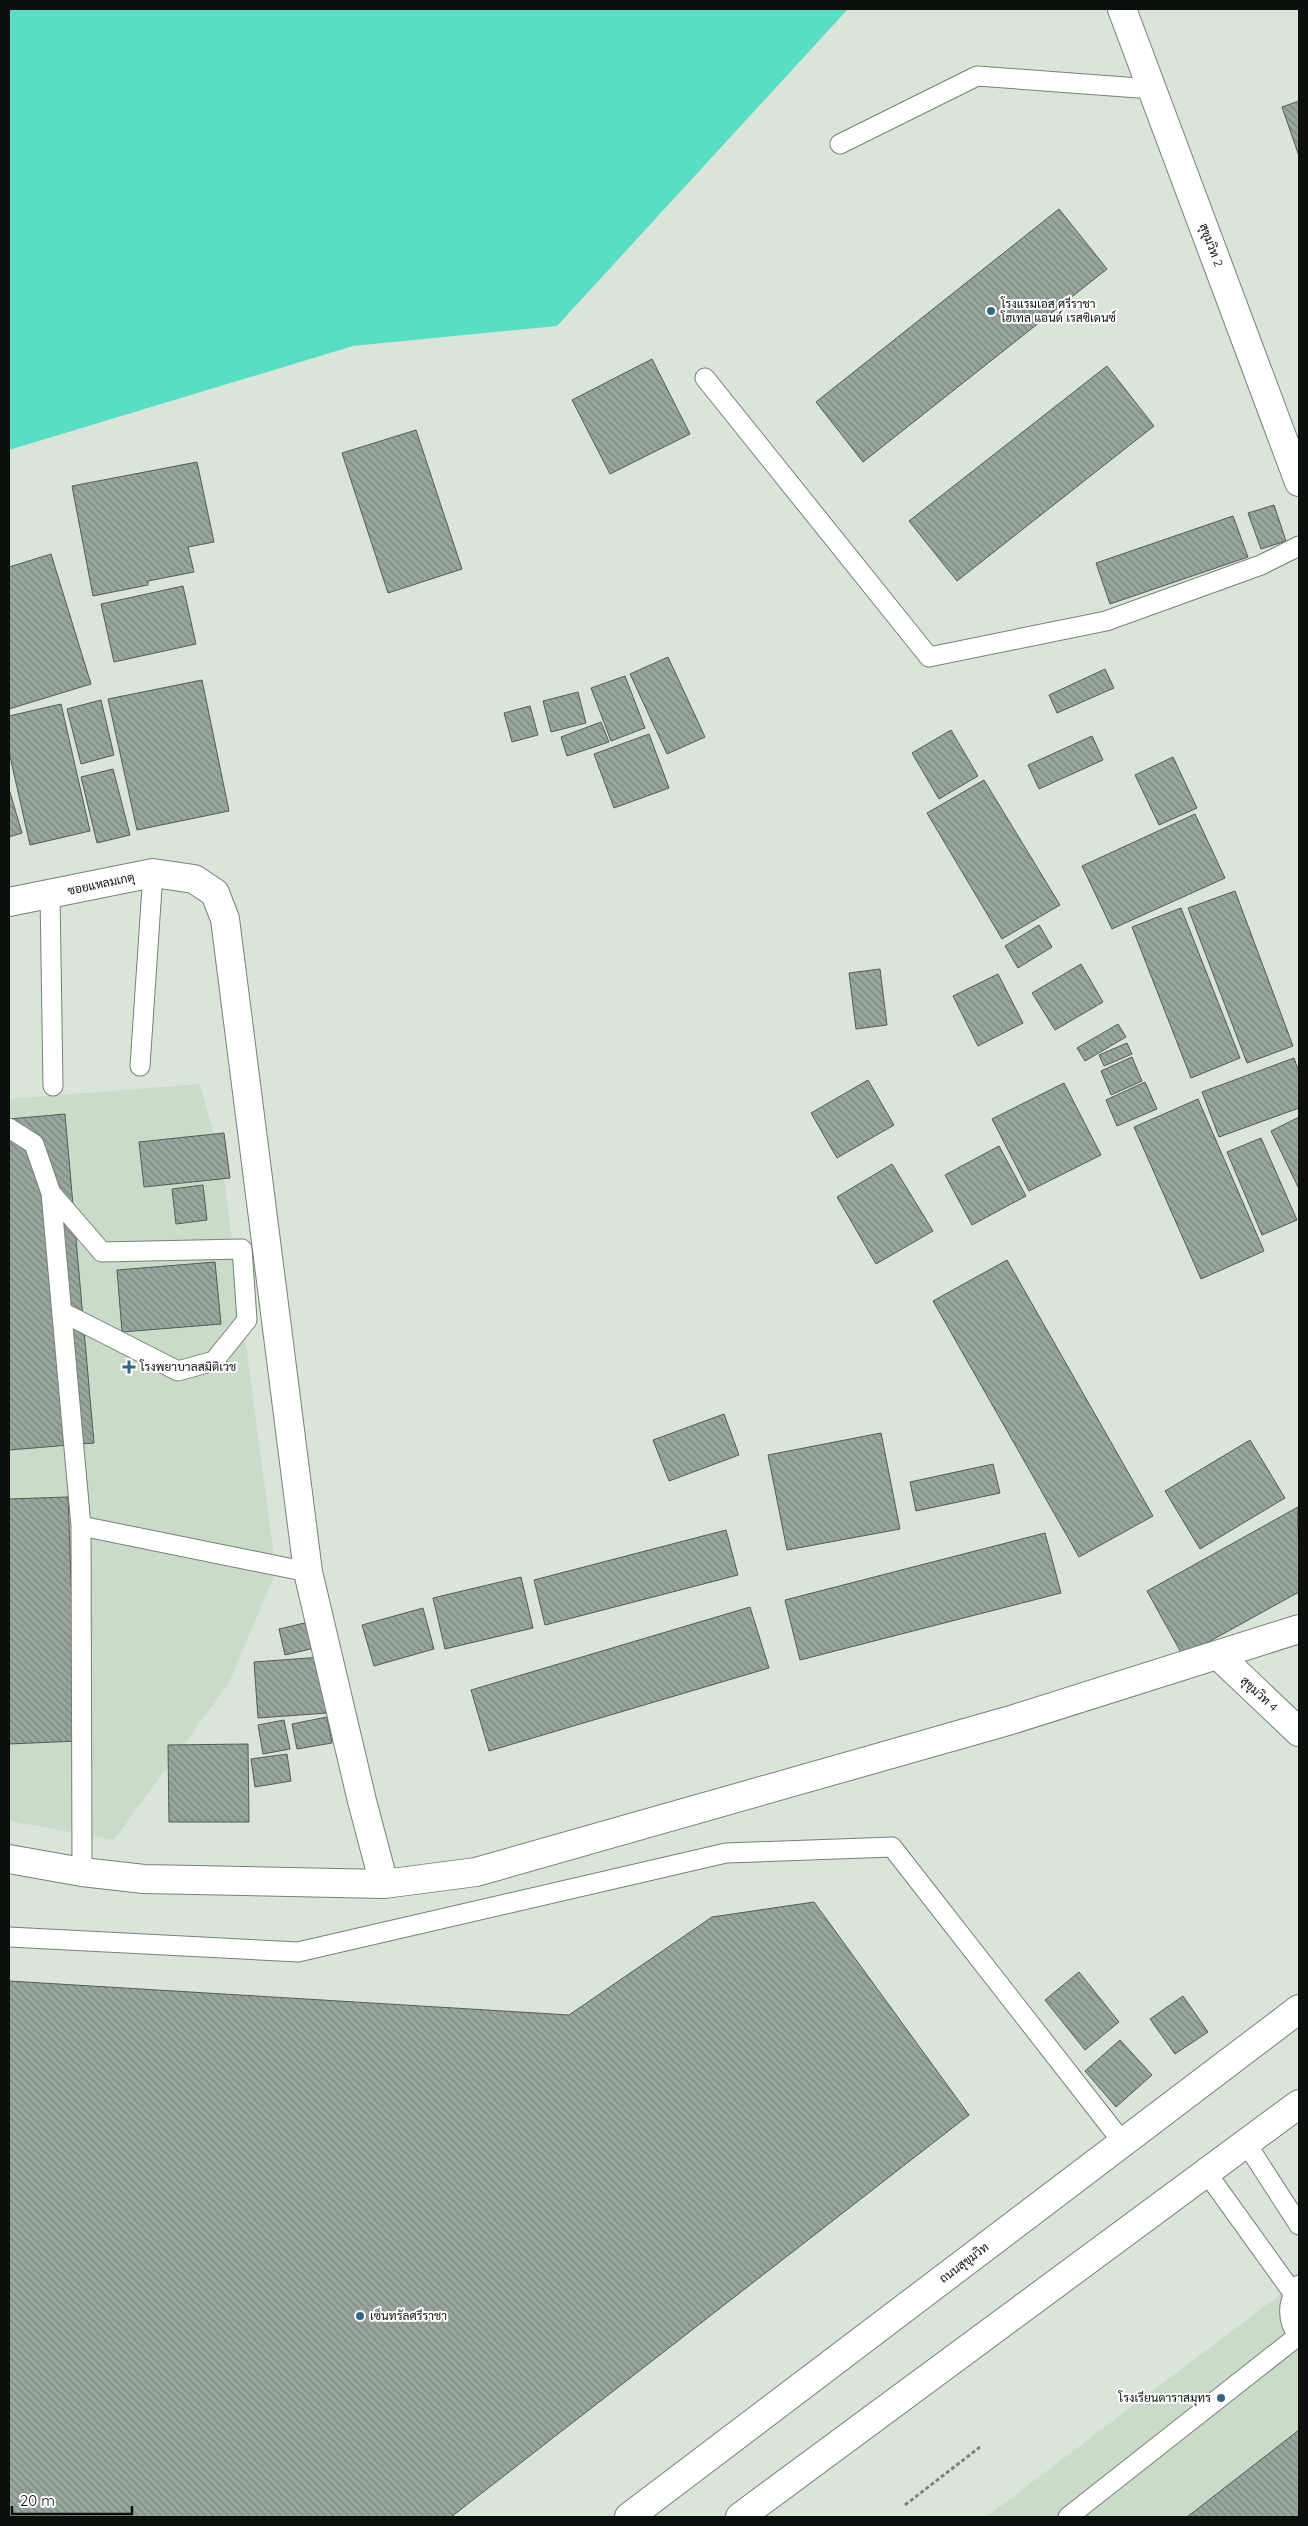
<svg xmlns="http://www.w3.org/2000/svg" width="1308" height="2526" font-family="Quicksand,Sarabun,sans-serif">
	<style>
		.built { fill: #cbdbca }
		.water { fill: #59dec6 }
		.building { fill: url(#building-back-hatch); stroke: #515d56 }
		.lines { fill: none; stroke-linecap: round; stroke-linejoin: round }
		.service-casing { stroke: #778176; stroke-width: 21 }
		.minor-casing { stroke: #778176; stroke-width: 30 }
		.trunk-casing { stroke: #778176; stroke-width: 30 }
		.path { stroke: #7d857d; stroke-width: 3; stroke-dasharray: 4 2.5; stroke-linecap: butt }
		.service { stroke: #fff; stroke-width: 19 }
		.minor { stroke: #fff; stroke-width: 28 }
		.trunk { stroke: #fff; stroke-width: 28 }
		.poi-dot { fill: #336783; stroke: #fff; stroke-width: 2 }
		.labels { text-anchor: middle; stroke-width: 4; stroke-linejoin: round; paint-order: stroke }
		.street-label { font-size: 12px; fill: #0c100c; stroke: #fff }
		.poi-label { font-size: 12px; fill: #0c100c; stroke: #fff; text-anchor: start }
	</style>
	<defs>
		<pattern id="building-back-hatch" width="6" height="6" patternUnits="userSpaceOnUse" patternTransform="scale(1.25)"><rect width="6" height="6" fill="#98a69e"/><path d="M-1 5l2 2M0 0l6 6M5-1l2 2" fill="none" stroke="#7a867f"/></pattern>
	</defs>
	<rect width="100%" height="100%" fill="#dae5d9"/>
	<path class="built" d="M200,1084l22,79 54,409 -47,111 -115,157 -105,-19v-722z
		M1299,2280v237h-313z"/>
	<path class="water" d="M9,9h839l-291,317 -204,20 -344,104z"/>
	<path class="building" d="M1299,101v55l-17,-49z
		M1059,209l48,60 -244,193 -47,-60z
		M652,359l38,75 -80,40 -38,-74z
		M1107,366l47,60 -197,155 -48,-60z
		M416,430l46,139 -74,24 -46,-140z
		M197,462l17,80 -26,5 6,25 -46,9v4l-55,11 -21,-110z
		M1274,505l12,36 -25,8 -13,-36z
		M1233,516l15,41 -138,47 -14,-41z
		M51,554l40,130 -82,25v-142z
		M183,586l13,58 -82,18 -13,-58z
		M668,657l37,80 -38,17 -37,-80z
		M1105,669l9,19 -57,25 -8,-18z
		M625,676l20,52 -34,13 -20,-53z
		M202,680l27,131 -92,19 -29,-131z
		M578,692l8,31 -35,9 -8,-31z
		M101,700l13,55 -33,9 -14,-55z
		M61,704l29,127 -60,14 -21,-93v-36z
		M530,706l8,29 -26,7 -8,-29z
		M601,722l8,20 -42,14 -6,-19z
		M951,730l27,46 -39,23 -27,-46z
		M649,734l20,54 -55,20 -20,-54z
		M1092,736l11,24 -64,29 -11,-24z
		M1173,757l24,51 -38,17 -24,-50z
		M113,769l17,66 -33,8 -16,-66z
		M984,780l76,125 -58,34 -75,-126z
		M9,789l13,44 -13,4z
		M1195,814l30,64 -113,51 -30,-63z
		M1235,891l58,155 -46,17 -59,-155z
		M1181,908l59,150 -49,20 -59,-151z
		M1039,925l13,22 -34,21 -13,-22z
		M1081,964l22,38 -48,28 -23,-37z
		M880,969l7,56 -31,4 -7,-56z
		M998,974l25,49 -45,23 -25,-50z
		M1118,1024l8,13 -41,24 -8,-13z
		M1127,1043l5,11 -28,12 -5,-11z
		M1132,1057l10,24 -31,14 -10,-24z
		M1294,1058l5,14v36l-80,29 -17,-45z
		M868,1080l26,45 -57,33 -26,-45z
		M1145,1082l12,27 -40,17 -11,-26z
		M1064,1083l37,72 -72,36 -37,-72z
		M1198,1099l66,152 -63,28 -67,-152z
		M65,1114l29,329 -85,7v-331z
		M1299,1117v72l-28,-58z
		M224,1133l6,45 -86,9 -5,-45z
		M1261,1138l36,82 -35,15 -35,-83z
		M999,1146l27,50 -54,29 -27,-50z
		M892,1164l41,67 -57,33 -39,-67z
		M203,1185l4,35 -31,4 -4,-35z
		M1007,1260l146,256 -74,41 -146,-256z
		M215,1262l6,62 -99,8 -5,-62z
		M724,1414l15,41 -70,26 -16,-41z
		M881,1433l19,96 -113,21 -19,-95z
		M1250,1440l35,58 -85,51 -35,-58z
		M993,1464l7,29 -84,18 -6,-29z
		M68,1497l9,244 -68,3v-245z
		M1298,1507l1,85 -116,64 -36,-65z
		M726,1530l12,45 -193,50 -11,-45z
		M1045,1533l16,60 -261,67 -15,-60z
		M521,1577l12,51 -88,21 -12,-51z
		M750,1607l19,61 -280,83 -18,-61z
		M423,1608l11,41 -60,17 -12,-41z
		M313,1621l6,26 -34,8 -6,-26z
		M322,1657l5,56 -69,5 -4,-56z
		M327,1717l5,26 -35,6 -5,-25z
		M284,1720l6,29 -27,5 -5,-29z
		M248,1744l1,78h-80l-1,-77z
		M287,1754l4,27 -36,6 -4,-28z
		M814,1902l155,213 -518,402h-442v-536l560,34 143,-98z
		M1079,1972l40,50 -34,28 -40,-50z
		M1183,1996l25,36 -33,22 -25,-35z
		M1120,2040l32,35 -36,32 -31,-36z
		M1299,2430v87h-112z"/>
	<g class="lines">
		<g class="service-casing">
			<path id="service" d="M840,144l137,-68 175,13
				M705,378l224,279 177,-36 155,-56 38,-19
				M50,894l3,192
				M140,1066l13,-193
				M9,1128l25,16 17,49 30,333 1,346
				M51,1193l51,59 140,-3 5,71 -33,41 -36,10 -116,-59
				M81,1526l227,46
				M9,1937l289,15 428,-99 166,-6 232,297
				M1246,2143l53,82
				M1206,2172l87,121
				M1299,2285c-12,17 -13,35 0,52
				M1068,2517l230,-181"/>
		</g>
		<g class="minor-casing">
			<path id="minor" d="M1122,9l177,473
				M9,902l144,-29 41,6 21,14 10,26 83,653 54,229 22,83 92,-12 535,-152 288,-91
				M1219,1656l80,76
				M9,1859l73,13 62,7 240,5"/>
		</g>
		<g class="trunk-casing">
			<path id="trunk" d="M629,2517l670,-508
				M740,2517l559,-413"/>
		</g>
		<path class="path" d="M905,2505l75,-58"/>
		<use href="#service" class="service"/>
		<use href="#minor" class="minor"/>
		<use href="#trunk" class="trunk"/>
	</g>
	<g class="poi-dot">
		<circle cx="991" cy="311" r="5"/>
		<path d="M126.5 1359.5h5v5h5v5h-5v5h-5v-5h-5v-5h5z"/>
		<circle cx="360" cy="2316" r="5"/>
		<circle cx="1221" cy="2398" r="5"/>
	</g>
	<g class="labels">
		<g class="street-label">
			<text transform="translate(1211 245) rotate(69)" y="4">สุขุมวิท 2</text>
			<text transform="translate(101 884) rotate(-12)" y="4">ซอยแหลมเกตุ</text>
			<text transform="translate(1259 1694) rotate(43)" y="4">สุขุมวิท 4</text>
			<text transform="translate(964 2263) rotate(-37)" y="4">ถนนสุขุมวิท</text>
		</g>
		<g class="poi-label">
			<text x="1001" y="308">โรงแรมเอส ศรีราชา<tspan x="1001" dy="14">โฮเทล แอนด์ เรสซิเดนซ์</tspan></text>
			<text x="140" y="1371">โรงพยาบาลสมิติเวช</text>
			<text x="370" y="2320">เซ็นทรัลศรีราชา</text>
			<text x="1211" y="2402" text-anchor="end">โรงเรียนดาราสมุทร</text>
		</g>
	</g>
	<rect width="1308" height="2526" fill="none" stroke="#0c100c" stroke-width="20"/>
	<path d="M12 2506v8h120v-8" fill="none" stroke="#0c100c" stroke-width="2.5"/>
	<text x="20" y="2506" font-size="15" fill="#0c100c" stroke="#ffffff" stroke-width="4" paint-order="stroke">20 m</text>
</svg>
